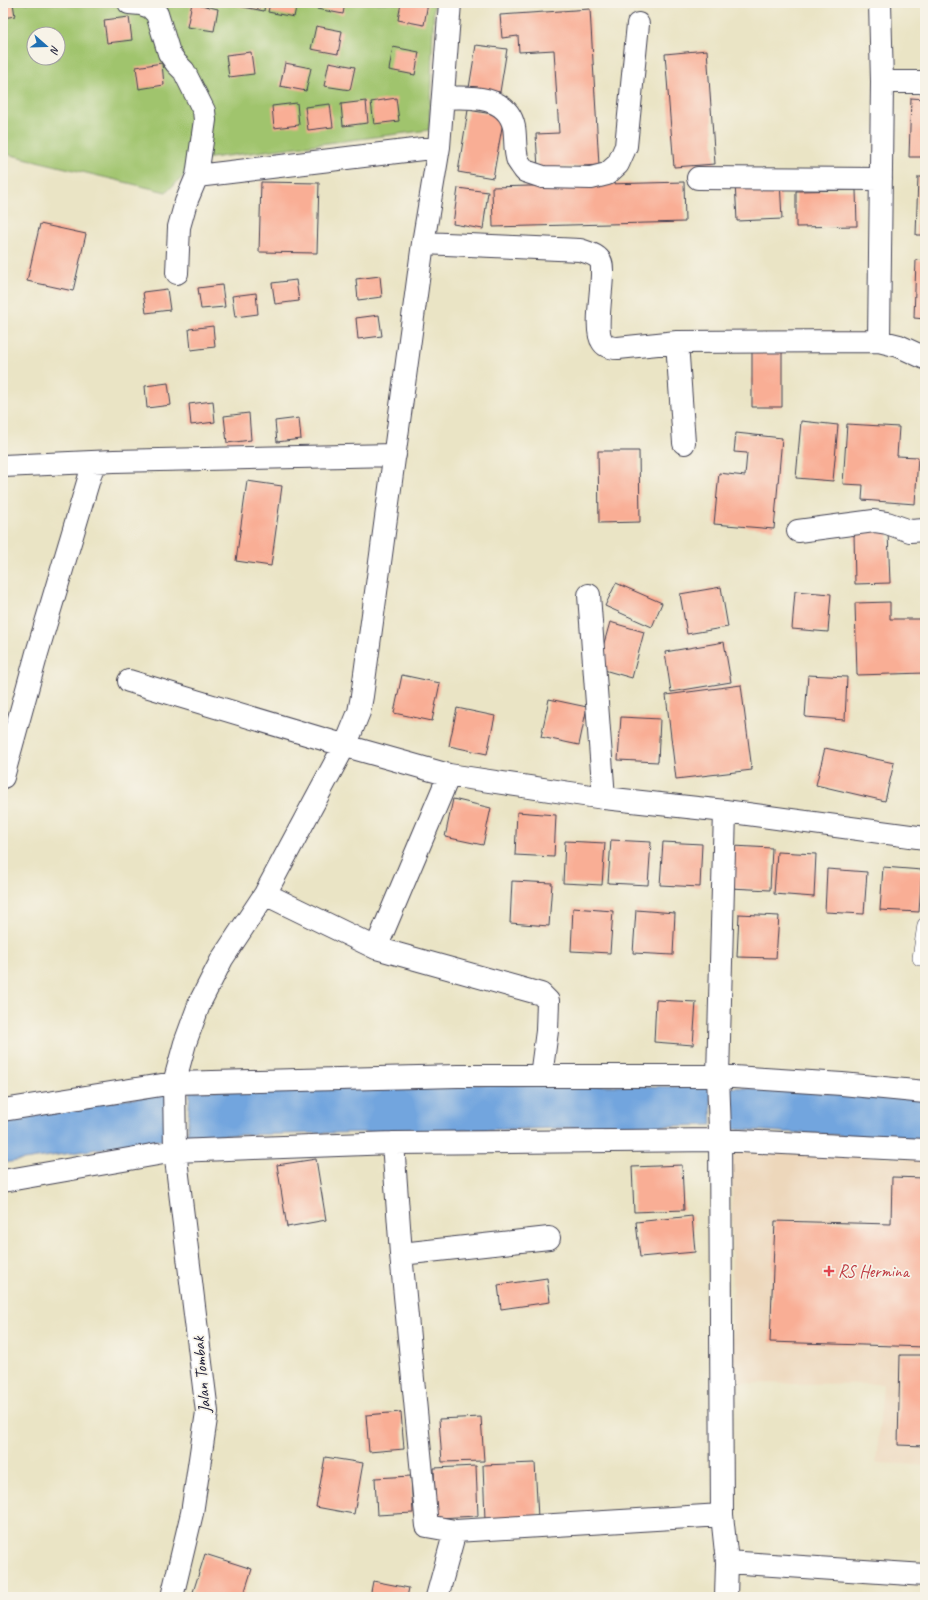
<svg xmlns="http://www.w3.org/2000/svg" width="928" height="1600" font-family="Caveat,sans-serif">
	<style>
		.built { fill: #edd7bb }
		.green { fill: #a0c46d; stroke: #617354; fill-rule: evenodd }
		.water { fill: #72a5de; stroke: #4a648c }
		.building { fill: #f9ae95 }
		.lines { fill: none; stroke-linecap: round; stroke-linejoin: round }
		.service-casing { stroke: #403f50; stroke-width: 16 }
		.minor-casing { stroke: #403f50; stroke-width: 24 }
		.service { stroke: #fff; stroke-width: 15 }
		.minor { stroke: #fff; stroke-width: 22 }
		.health-dot { fill: #e0444e; stroke: #f7f3e8; stroke-width: 1.5 }
		.labels { text-anchor: middle; stroke-width: 3.5; stroke-linejoin: round; paint-order: stroke }
		.health-label { font-size: 17px; fill: #be3a42; stroke: #f7f3e8; text-anchor: start }
		.street-label { font-size: 17px; fill: #22223b; stroke: #f7f3e8 }
	</style>
	<rect width="100%" height="100%" fill="#f7f3e8"/>
	<filter id="ink" filterUnits="userSpaceOnUse"><feTurbulence type="fractalNoise" baseFrequency=".025" numOctaves="2"/><feDisplacementMap in="SourceGraphic" scale="8" xChannelSelector="R" yChannelSelector="G"/><feConvolveMatrix kernelMatrix="1 2 1 2 8 2 1 2 1" color-interpolation-filters="sRGB"/></filter>
	<filter id="wash" filterUnits="userSpaceOnUse"><feTurbulence type="fractalNoise" baseFrequency=".012" numOctaves="4" result="noise"/><feDisplacementMap in="SourceGraphic" scale="16" xChannelSelector="R" yChannelSelector="G"/><feGaussianBlur stdDeviation="0.9" result="paint"/><feColorMatrix in="noise" values="0 0 0 0 0 0 0 0 0 0 0 0 0 0 0 0 0 1.4 0 .05"/><feComposite in="paint" operator="in"/></filter>
	<g filter="url(#wash)">
		<rect width="100%" height="100%" fill="#eae4c5"/>
		<path class="built" d="M732,1151l193,8v306l-49,-2 7,-79 -151,-1z"/>
		<path class="green" d="M3,3h431l-5,127 -226,29 -37,33 -163,-39zM34,34h24v24h-24z"/>
		<path class="water" d="M451,1084l259,3 2,38 -525,11 3,-45z
			M727,1087l198,11v42l-196,-11z
			M168,1094l-1,45 -164,24v-47z"/>
		<g id="blocks">
			<path class="building" d="M3,3h10l2,13 -12,2z
				M192,3l26,6 -4,22 -27,-4z
				M238,3h27l-1,8 -26,-5z
				M270,3h27l-3,14 -26,-5z
				M319,3h26l-2,11 -26,-5z
				M401,3h27l-4,22 -26,-5z
				M590,9l9,156 -61,4 -2,-35 23,-1 -5,-83 -35,2 -1,-16 -16,2 -2,-23z
				M129,17l3,23 -25,3 -3,-23z
				M316,26l26,5 -4,23 -27,-5z
				M54,29l1,5h-21l-1,-2z
				M476,45l31,4 -7,43 -31,-4z
				M393,47l26,5 -4,23 -26,-5z
				M707,50l8,114 -41,3 -9,-113z
				M251,52l3,22 -25,3 -3,-22z
				M329,62l26,5 -5,23 -26,-4z
				M162,63l2,22 -25,4 -3,-22z
				M285,63l26,5 -5,23 -26,-5z
				M396,98l3,23 -25,3 -3,-22z
				M911,98l14,1v58h-16z
				M366,101l2,22 -25,3 -2,-22z
				M297,103l2,22 -25,3 -2,-22z
				M330,104l3,23 -25,3 -3,-23z
				M468,110l36,6 -11,62 -35,-6z
				M918,177h7v58h-9z
				M780,180l2,39 -45,2 -2,-39z
				M261,182l58,1 -2,70 -58,-1z
				M684,182l1,40 -192,5 -1,-40z
				M458,188l30,4 -5,37 -30,-5z
				M856,190l1,36 -61,1v-36z
				M40,224l46,10 -13,57 -46,-10z
				M916,260l9,1v58l-11,-1z
				M380,276l2,21 -24,3 -2,-21z
				M296,280l3,21 -24,3 -3,-21z
				M222,285l3,22 -24,2 -3,-21z
				M167,289l3,21 -24,3 -3,-21z
				M256,293l2,21 -23,3 -3,-21z
				M379,315l3,21 -24,3 -2,-21z
				M213,326l2,21 -24,3 -2,-21z
				M752,352h30v55h-30z
				M168,383l3,22 -24,3 -2,-22z
				M213,401l2,21 -24,3 -2,-21z
				M249,413l2,27 -24,3 -3,-27z
				M299,418l2,21 -24,3 -2,-21z
				M801,421l37,4 -5,56 -37,-3z
				M847,424l52,3 -2,29 21,1 -3,47 -53,-4 1,-15 -20,-1z
				M736,433l46,5 -8,91 -60,-5 5,-51 26,3 2,-23 -13,-1z
				M598,451h41l1,71 -41,1z
				M247,481l35,5 -11,80 -35,-5z
				M888,531l2,52 -35,1 -1,-52z
				M616,583l46,20 -10,24 -47,-21z
				M721,587l7,40 -41,7 -7,-40z
				M795,591l36,3 -3,38 -36,-3z
				M890,602v17h35v54l-68,2 -2,-72z
				M610,622l34,10 -12,46 -35,-10z
				M724,642l7,40 -60,10 -6,-40z
				M402,675l38,8 -8,38 -38,-8z
				M808,675l39,2 -2,43 -40,-3z
				M741,685l11,85 -76,9 -10,-84z
				M549,699l38,8 -8,38 -38,-8z
				M457,708l38,8 -8,38 -38,-8z
				M621,717l39,2 -2,43 -40,-2z
				M825,748l69,15 -9,38 -69,-16z
				M453,799l38,9 -8,37 -38,-8z
				M517,812l39,3 -2,42 -39,-2z
				M611,840l40,2 -3,43 -40,-2z
				M565,841l40,2 -3,42 -39,-2z
				M663,842l39,2 -2,43 -40,-2z
				M733,846l39,2 -2,42 -40,-2z
				M777,852l39,2 -2,43 -40,-3z
				M883,867l39,3 -3,42 -39,-2z
				M827,869l40,3 -3,42 -39,-2z
				M512,881l40,2 -3,43 -39,-3z
				M573,908l40,3 -3,42 -39,-2z
				M636,910l39,3 -2,42 -40,-2z
				M739,914l40,2 -3,42 -39,-1z
				M656,1000l40,2 -3,43 -39,-3z
				M316,1159l10,61 -39,7 -10,-62z
				M682,1165l2,45 -50,2 -2,-45z
				M892,1177l33,1v169l-155,-5 5,-121 116,3z
				M692,1216l3,36 -55,5 -4,-35z
				M547,1278l3,24 -49,7 -3,-24z
				M900,1355h25v91l-27,-1z
				M401,1412l3,37 -35,3 -3,-37z
				M481,1417l3,44 -42,1 -3,-43z
				M325,1457l38,6 -9,51 -38,-7z
				M535,1463l3,55 -53,2 -2,-55z
				M476,1466l2,50 -42,2 -2,-50z
				M411,1476l2,37 -36,2 -2,-37z
				M205,1554l47,15 -9,28h-35l-15,-5z
				M373,1581l36,7 -2,9h-37z"/>
		</g>
	</g>
	<g filter="url(#ink)">
		<use href="#blocks" fill-opacity="0" stroke="#403f50" stroke-width="1"/>
		<g class="lines">
			<g class="service-casing">
				<path id="service" d="M920,958l5,-33"/>
			</g>
			<g class="minor-casing">
				<path id="minor" d="M129,3l12,1 9,3 7,7 12,39 7,10 8,8 20,40 1,9 -8,56
					M880,3l2,79 -3,259 20,5 26,12
					M882,82h43
					M443,98c25,-1 64,-4 71,29 2,10 0,24 4,34 2,3 5,7 7,10l18,6 48,1 16,-4 11,-10 8,-18 12,-122
					M698,178l183,1
					M423,243l157,7c6,2 15,4 19,9 3,3 3,7 3,11 1,16 -8,60 0,71 3,6 10,7 16,7l59,-6 202,-1
					M177,273l2,-46 7,-25 11,-26 242,-29
					M677,342l7,101
					M3,466l111,-5 281,-6
					M798,531l76,-10 13,2 23,8 15,-1
					M589,595l15,203
					M129,681l224,67 96,27 155,23 121,13 200,27
					M3,777l34,-124 57,-191
					M725,811l-7,265 2,55 2,384 5,47 -1,35
					M265,894l111,54 165,46 7,7 -1,30 -6,45
					M376,948l73,-173
					M3,1110l171,-27 284,-7h260l124,8 83,8
					M393,1143l8,111 26,272 28,5 -18,66
					M3,1181l172,-30 218,-8 327,-3 205,10
					M401,1254l148,-16
					M455,1531l267,-16
					M727,1562l198,13
					M172,1597l20,-84 15,-101 -32,-261 -1,-68 11,-40 15,-41 22,-43 43,-65 83,-155 11,-27 3,-16 61,-453 16,-96 11,-144"/>
			</g>
			<use href="#service" class="service"/>
			<use href="#minor" class="minor"/>
		</g>
	</g>
	<path class="health-dot" d="M827 1265h4v4h4v4h-4v4h-4v-4h-4v-4h4z"/>
	<g class="labels">
		<g class="health-label">
			<text x="838" y="1277">RS Hermina</text>
		</g>
		<g class="street-label">
			<text transform="translate(201 1375) rotate(-95)" y="6">Jalan Tombak</text>
		</g>
	</g>
	<rect width="928" height="1600" fill="none" stroke="#f7f3e8" stroke-width="16"/>
	<g transform="translate(46 46) rotate(110)"><circle r="19" fill="#f7f3e8" stroke="#a29fa3"/>
	<path d="M0-3L7 15L0 10L-7 15Z" fill="#1f6fb2"/>
	<text y="-6" font-size="11" font-weight="bold" text-anchor="middle" fill="#22223b">N</text>
	</g>
</svg>
